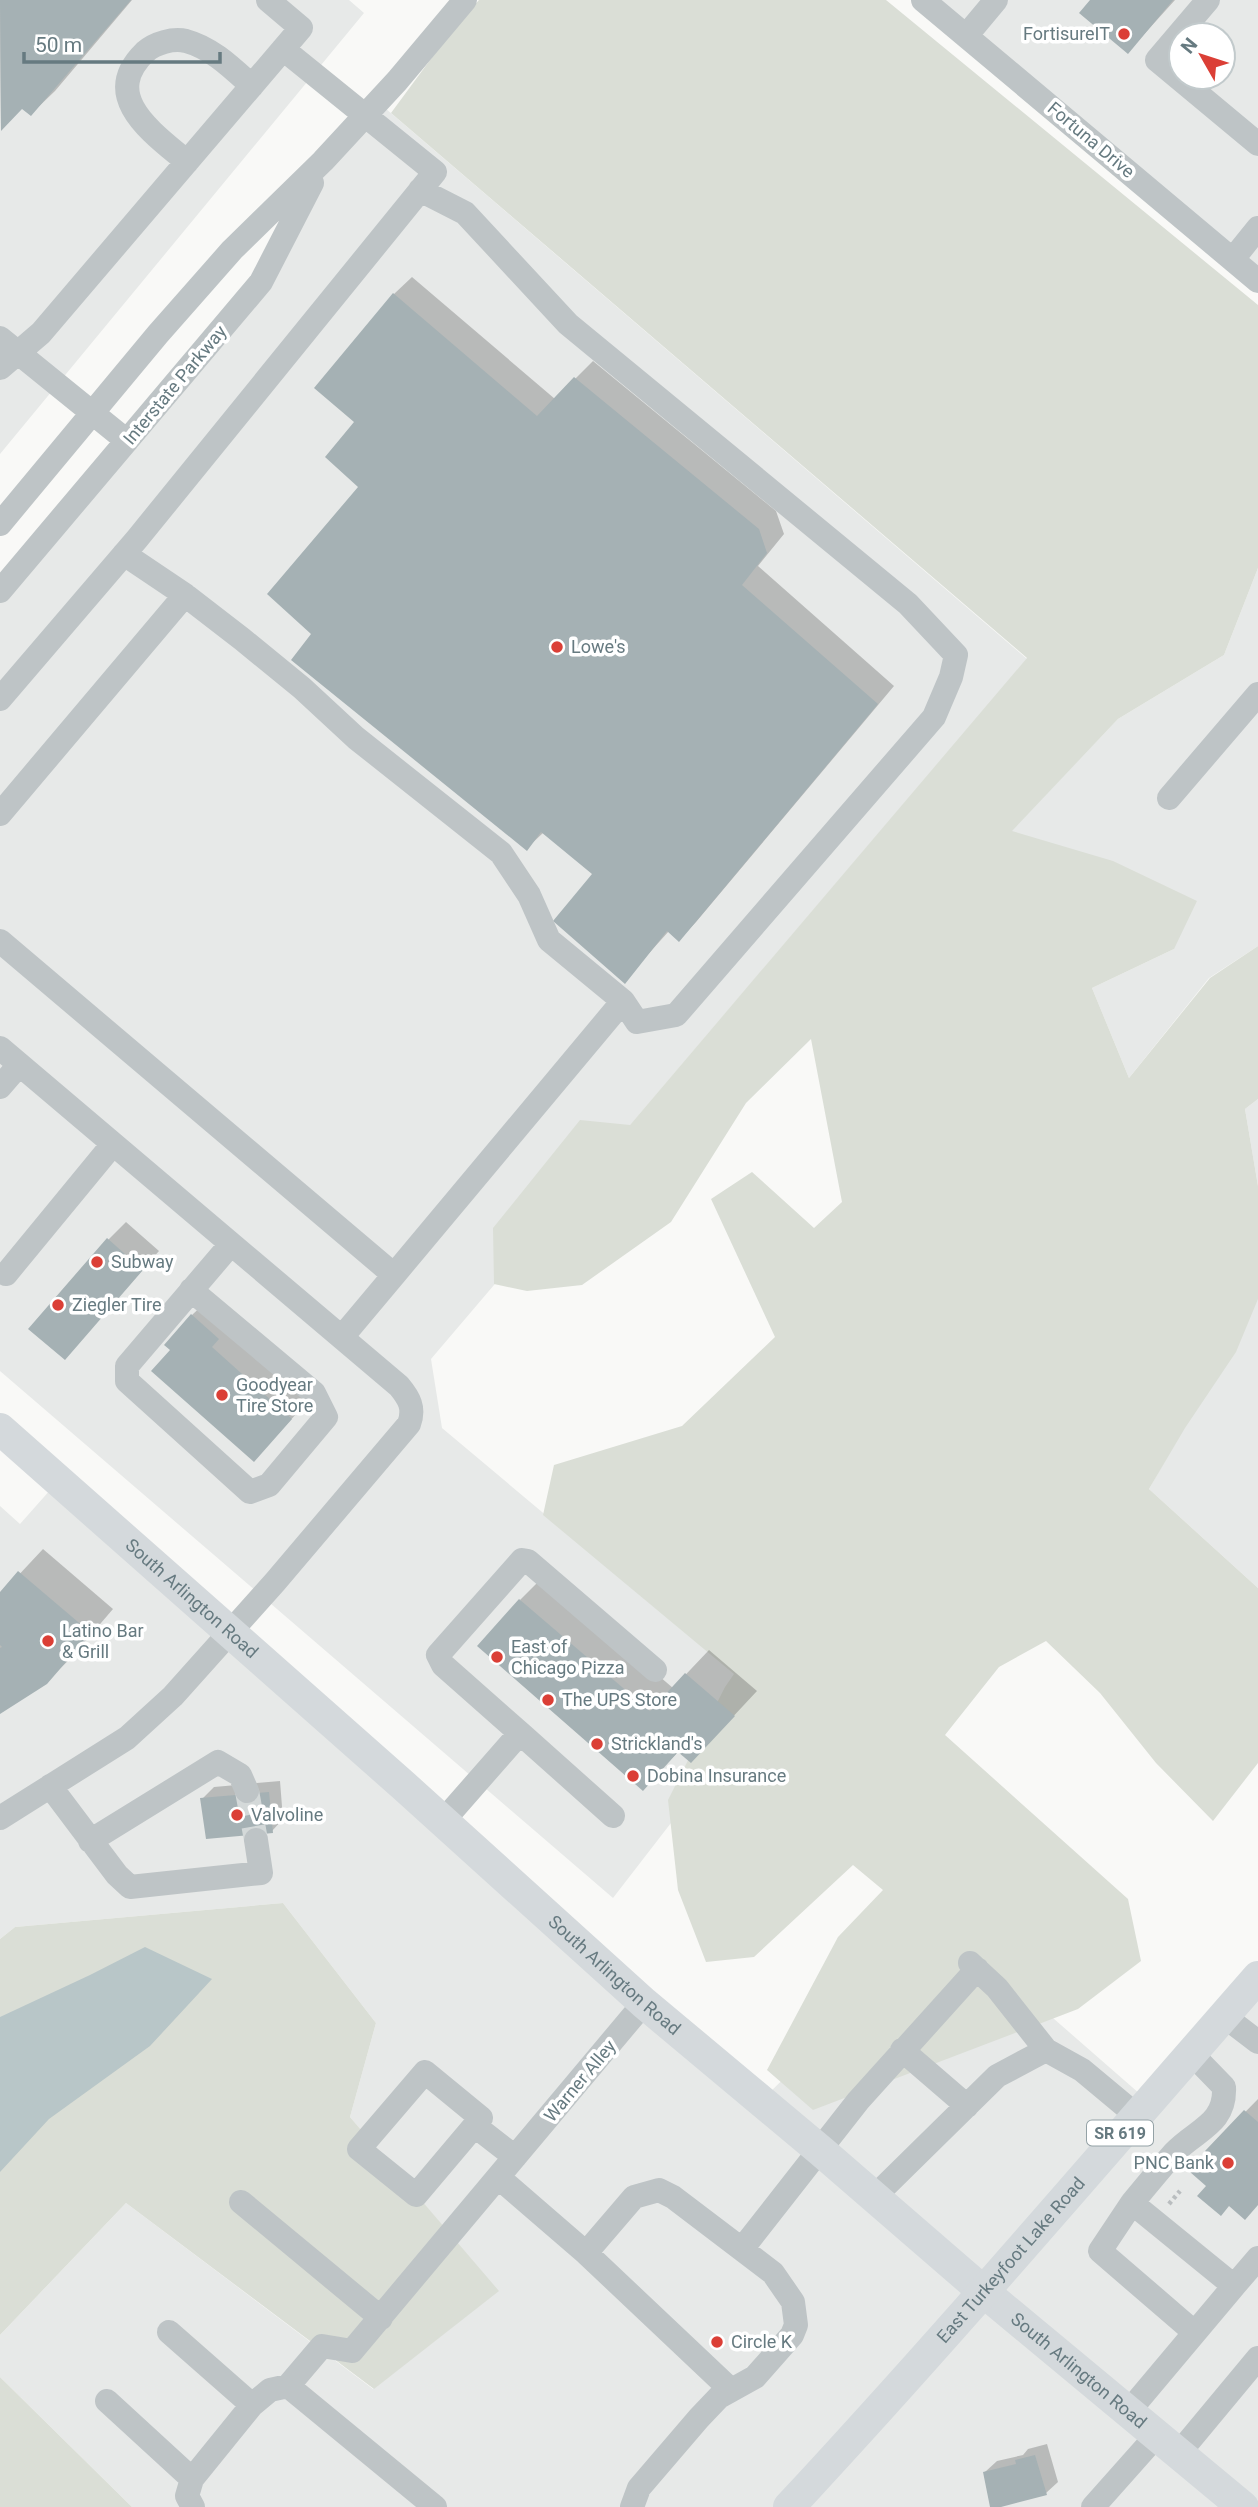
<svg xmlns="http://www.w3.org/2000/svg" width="1258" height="2507" font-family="Roboto,sans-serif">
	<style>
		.built { fill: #e7e9e8; fill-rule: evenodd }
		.green { fill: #daded6 }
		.water { fill: #b8c6c8 }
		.shadow { fill: #0003 }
		.building { fill: #a5b1b4 }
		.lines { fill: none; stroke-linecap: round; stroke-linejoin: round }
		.minor-tunnel { stroke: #d4d9d9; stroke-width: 24; stroke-dasharray: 24 12; stroke-linecap: butt }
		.path { stroke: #b9bdbf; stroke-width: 4.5; stroke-dasharray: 3.5 3.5; stroke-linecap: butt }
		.minor { stroke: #bec4c6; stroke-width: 24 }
		.major { stroke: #d4d9dc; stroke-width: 32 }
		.poi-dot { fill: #db3f36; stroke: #fff; stroke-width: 2.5 }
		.labels { text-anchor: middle; stroke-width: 7; stroke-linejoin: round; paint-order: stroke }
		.shield { fill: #fff; stroke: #94a2a6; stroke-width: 2 }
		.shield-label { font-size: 16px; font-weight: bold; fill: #667a80 }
		.poi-label { font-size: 18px; fill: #667a80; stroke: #fff; text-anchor: start }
		.street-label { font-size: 18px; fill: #667a80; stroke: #fff }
	</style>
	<rect width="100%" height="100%" fill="#f9f9f7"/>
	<path class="built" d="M0,0h349l15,13 -364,441z
		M923,0h335v281zM1181,35h42v42h-42z
		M378,102l649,557 -596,700 11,69 324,272 -153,198 -613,-527v-780l237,-279 86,-151z
		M1258,568v378l-49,32 -80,100 -37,-90 82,-39 -163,-118 107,-112 106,-64z
		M1258,1099v87l-13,-77z
		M1258,1297v291l-109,-99z
		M59,1480l702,621 182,-179 205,179 110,-124v530h-1126l-132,-130v-42l126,-132 247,186 125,-98 -148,-174 26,-94 -93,-120 -268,24 -15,12v-433l20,18z"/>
	<path class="green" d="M479,0h407l372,305v263l-34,87 -106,64 -106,112 101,30 84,40 -23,48 -82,39 37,90 81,-100 48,-32v153l-13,10 13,77v113l-22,53 -51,76 -36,61 109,99v175l-45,58 -57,-58 -56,-70 -54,-52 -47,26 -54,68 183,164 13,62 -63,48 -265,101 -46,-40 71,-133 45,-47 -30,-25 -99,92 -48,5 -28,-72 -10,-90 57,-113 9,-13 -191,-159 11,-50 128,-39 93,-89 -64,-138 41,-27 62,56 28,-26 -31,-163 -65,64 -75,119 -89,63 -55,6 -33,-7 -1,-56 87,-108 50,5 397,-467 -636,-545 59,-80z
		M283,1903l93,120 -26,94 149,174 -125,98 -248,-186 -126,132v-396l15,-12z
		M0,2377l132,130h-132z"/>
	<path class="water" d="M145,1947l67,32 -62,67 -101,73 -49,53v-155l90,-42z"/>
	<path class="shadow" d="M0,0h132l-77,91 -24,23 -8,-7 -22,21z
		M1092,0h83l-47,52z
		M412,277l143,122 38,-38 183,150 8,23 -26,32 136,120 -198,236 -17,18 -10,-9 -45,50 -29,-107 -51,-42 -18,17 -213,-215 48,-147 -5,-65 38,-128z
		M126,1222l33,29 -94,107 43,-118z
		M210,1298l99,102 -55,60 -82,-110 20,-35z
		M43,1549l70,60 -42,49 -25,24 -46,30v-117z
		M543,1577l130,111 36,-38 48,41 -43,46 -35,14 -36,37 -123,-188z
		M280,1781l3,38 -11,12 -70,-32 12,-12z
		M1258,2099v105l-49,-18v-33l-2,-2z
		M1047,2444l11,38 -12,11 -54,14 -7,-35 12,-11 26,-6 5,-6z"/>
	<path class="building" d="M0,0h131l-100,116 -9,-7 -21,22z
		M1090,0h83l-45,54 -49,-41z
		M393,293l144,123 37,-39 185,152 8,24 -25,32 136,119 -199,238 -12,-11 -42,53 -72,-63 39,-47 -51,-42 -14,19 -236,-191 20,-26 -44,-40 91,-107 -33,-30 29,-35 -40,-34z
		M107,1238l36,32 -78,90 -37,-31z
		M191,1314l28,25 -7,8 80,72 -38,43 -103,-91 19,-21 -6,-5z
		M18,1571l73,62 -44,51 -47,30v-66l2,-1 -2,-2v-53z
		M519,1599l131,112 35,-38 50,43 -44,47 -13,-11 -35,39 -166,-145z
		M269,1792l4,41 -67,6 -6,-41z
		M1244,2110l14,12v83l-13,15 -16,-14 -8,10 -24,-20 9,-10 -16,-14 17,-19 -2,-2z
		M1035,2455l12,40 -46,12h-11l-7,-35 33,-8 -1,-4z"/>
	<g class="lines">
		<path class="minor-tunnel" d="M247,1791l9,49"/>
		<path class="path" d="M1169,2204l11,-13"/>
		<path class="minor" d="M923,0l335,281
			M1208,0l-51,60 101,84
			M966,36l30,-36
			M187,162c-34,-29 -88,-65 -42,-110 10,-9 28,-14 41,-11 26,7 46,27 66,45
			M420,190l45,23 103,111 340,280 48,51 -5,22 -17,40 -258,298 -39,7 -14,-21
			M1233,259l25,-31
			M0,338l127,103
			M0,368l41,-35 260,-305 -33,-28
			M0,524l158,-190 74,-84 91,-89 74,-80 68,-81
			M124,554l61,41 57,44 60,49 54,50 145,115 28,42 20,45 74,61 -229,274
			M0,591l261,-309 51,-99
			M0,699l137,-160 298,-367 -152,-123
			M1169,798l89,-104
			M0,814l185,-219
			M0,941l394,334 -52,62
			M0,1048l399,338c10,12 16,22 10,38l-134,158 -102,114 -46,42 -127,80
			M0,1087l19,-22
			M6,1274l107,-130
			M191,1290l123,103 12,24 -57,68 -19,7 -123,-111v-15l104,-122
			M520,1733l93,83
			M50,1786l67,89 13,12 131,-14 -5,-33
			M443,1821l77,-88 -77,-68 -5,-10 84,-95 6,1 127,109
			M90,1841l128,-79 22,13 7,16
			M970,1963l27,25 49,62
			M1224,2016l34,26
			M902,2050l65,56
			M425,2072l56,46 -65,77 -57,-46z
			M475,2126l40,31
			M874,2197l123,-121 49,-26 36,20 54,45
			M241,2202l140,116
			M1132,2203c14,-17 28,-34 42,-50 21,-23 52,-28 50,-66l-33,-34
			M742,2249l116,-148 119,-132
			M586,2253l145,137
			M1234,2286l24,-28
			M169,2332l83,73
			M288,2386l34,-40 30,5 146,-174
			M107,2401l85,78
			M1129,2411l105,-125 -102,-83 -32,48 94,81
			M1179,2453l79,-95
			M193,2507l-6,-11 5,-17 60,-74 18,-15 18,-4 147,121
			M632,2507l7,-19 60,-70 20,-21 36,-20 37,-42 4,-10 -3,-23 -20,-29 -100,-76 -14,-7 -25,7 -48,56 -88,-76 146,-174
			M1093,2507l64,-72"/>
		<g class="major">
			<path id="s1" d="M0,1429l404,357 240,217 177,148 163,141 259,215"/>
			<path id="s2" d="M789,2507c161,-173 314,-353 469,-530"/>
		</g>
	</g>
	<g class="poi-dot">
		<circle cx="1124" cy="34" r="7"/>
		<circle cx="557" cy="647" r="7"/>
		<circle cx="97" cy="1262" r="7"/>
		<circle cx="58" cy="1305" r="7"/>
		<circle cx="222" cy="1395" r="7"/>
		<circle cx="48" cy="1641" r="7"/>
		<circle cx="497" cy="1657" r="7"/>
		<circle cx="548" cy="1700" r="7"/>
		<circle cx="597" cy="1744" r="7"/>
		<circle cx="633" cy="1776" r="7"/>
		<circle cx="237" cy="1815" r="7"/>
		<circle cx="1228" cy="2163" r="7"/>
		<circle cx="717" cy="2342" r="7"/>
	</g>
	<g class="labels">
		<rect class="shield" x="1087" y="2120.5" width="66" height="25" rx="5"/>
		<g class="shield-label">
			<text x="1120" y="2139">SR 619</text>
		</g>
		<g class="poi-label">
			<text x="1110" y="40" text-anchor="end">FortisureIT</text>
			<text x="571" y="653">Lowe's</text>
			<text x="111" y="1268">Subway</text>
			<text x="72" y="1311">Ziegler Tire</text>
			<text x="236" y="1391">Goodyear<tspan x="236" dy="21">Tire Store</tspan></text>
			<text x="62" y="1637">Latino Bar<tspan x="62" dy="21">&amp; Grill</tspan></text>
			<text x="511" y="1653">East of<tspan x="511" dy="21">Chicago Pizza</tspan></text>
			<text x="562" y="1706">The UPS Store</text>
			<text x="611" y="1750">Strickland's</text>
			<text x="647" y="1782">Dobina Insurance</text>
			<text x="251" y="1821">Valvoline</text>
			<text x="1214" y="2169" text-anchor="end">PNC Bank</text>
			<text x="731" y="2348">Circle K</text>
		</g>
		<g class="street-label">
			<text transform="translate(1091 140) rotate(40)" y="6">Fortuna Drive</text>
			<text transform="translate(175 385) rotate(-50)" y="6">Interstate Parkway</text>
			<text dy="6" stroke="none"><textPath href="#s1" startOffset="256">South Arlington Road</textPath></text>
			<text dy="6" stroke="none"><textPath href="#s1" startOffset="822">South Arlington Road</textPath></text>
			<text transform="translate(580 2081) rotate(-50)" y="6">Warner Alley</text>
			<text dy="6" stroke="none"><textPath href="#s2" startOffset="332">East Turkeyfoot Lake Road</textPath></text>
			<text dy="6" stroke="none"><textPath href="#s1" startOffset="1432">South Arlington Road</textPath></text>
		</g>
	</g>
	<g transform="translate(1202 56) rotate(309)"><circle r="33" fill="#ffffff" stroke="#c2cacc" stroke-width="2"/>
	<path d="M0-5L12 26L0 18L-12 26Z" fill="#db3f36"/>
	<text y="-10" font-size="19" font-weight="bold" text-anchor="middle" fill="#667a80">N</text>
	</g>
	<path d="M24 52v10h196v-10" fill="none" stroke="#667a80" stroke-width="3.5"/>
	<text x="35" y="52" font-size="21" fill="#667a80" stroke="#ffffff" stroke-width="5" paint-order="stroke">50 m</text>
</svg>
